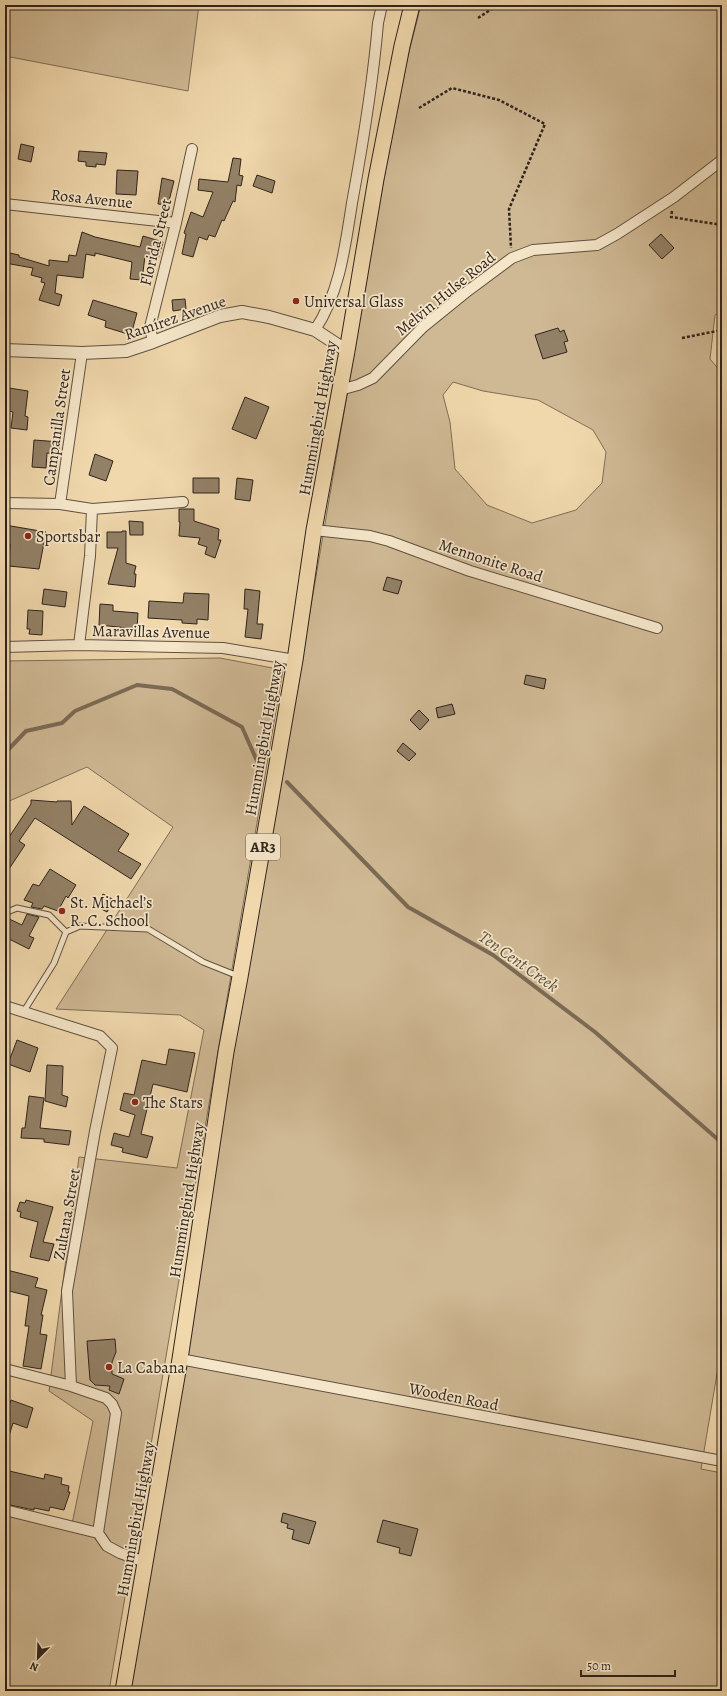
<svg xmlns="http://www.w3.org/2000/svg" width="727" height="1696" font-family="Alegreya,serif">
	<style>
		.green { fill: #cfb994; stroke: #7f6e58; fill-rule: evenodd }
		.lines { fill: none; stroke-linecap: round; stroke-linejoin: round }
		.stream { stroke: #7b6a55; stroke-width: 4 }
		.building { fill: #938167; stroke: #2f231c }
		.service-casing { stroke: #5f5040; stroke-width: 7 }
		.minor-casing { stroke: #5f5040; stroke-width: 12 }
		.tertiary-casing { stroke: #5f5040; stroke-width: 14 }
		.primary-casing { stroke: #2f231c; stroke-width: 17 }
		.path { stroke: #2f231c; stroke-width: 2.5; stroke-dasharray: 3 2; stroke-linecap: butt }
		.service { stroke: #f5e6c9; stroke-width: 5 }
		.minor { stroke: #f5e6c9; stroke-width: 10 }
		.tertiary { stroke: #f5e6c9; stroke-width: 12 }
		.primary { stroke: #f0d8ac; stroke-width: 15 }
		.poi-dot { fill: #8f2418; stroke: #f5e6c9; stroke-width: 1.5 }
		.labels { text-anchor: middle; stroke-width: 3.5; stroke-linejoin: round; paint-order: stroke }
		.shield { fill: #f5e6c9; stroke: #6a5e50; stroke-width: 1 }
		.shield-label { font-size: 15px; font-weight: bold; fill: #2f231c }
		.street-label { font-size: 16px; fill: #2f231c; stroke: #f5e6c9 }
		.poi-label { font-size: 16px; fill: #2f231c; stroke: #f5e6c9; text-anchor: start }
		.water-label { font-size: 17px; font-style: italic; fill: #5b4d3d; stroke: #f5e6c9 }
	</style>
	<rect width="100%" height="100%" fill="#f0d8ac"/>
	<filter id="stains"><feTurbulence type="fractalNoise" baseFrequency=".005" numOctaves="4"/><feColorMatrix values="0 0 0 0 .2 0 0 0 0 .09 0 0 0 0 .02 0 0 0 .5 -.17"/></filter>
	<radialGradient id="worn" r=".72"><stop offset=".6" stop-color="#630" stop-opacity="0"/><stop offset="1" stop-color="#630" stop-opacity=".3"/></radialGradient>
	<path class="green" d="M5,5h194l-11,86 -183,-35z
		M421,5h301v307l-7,3 -5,44 12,14v971l-21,125 21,4v218h-596l94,-560 79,-455 85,-498 24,-122zM453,382l30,9 55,9 55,30 13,22 -4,31 -26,27 -44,13 -45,-18 -32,-36 -5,-47 -7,-27z
		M220,658l63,12 -174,1021h-104v-184l67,17 21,-103 -44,-30 30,-234 98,11 27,-138 -24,-15 -124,-6 117,-182 -86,-60 -80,35 -2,3v-144z"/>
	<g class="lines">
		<path class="stream" d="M5,753l21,-22 36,-8 13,-12 62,-26 35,4 70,38 18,41
			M287,782l121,125 85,48 102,77 127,111"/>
	</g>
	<path class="building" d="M21,144l13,3 -3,15 -13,-3z
		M79,151l28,2 -2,12 -9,-1v3l-10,-1v-4l-8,-1z
		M233,158l8,1 -2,16 4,1 -2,10 -4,-1 -2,17 -2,-1 -9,20 -2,-1 -7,17 -6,-2 -2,5 -8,-3 -6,20 -11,-3 4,-20 -2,-1 7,-21 12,5 10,-25 -15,-2 1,-11 29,3z
		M117,170l21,1 -2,24 -20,-1z
		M257,175l18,6 -3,12 -19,-7z
		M162,178l12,3 -6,24 -10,-1z
		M82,232l13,5 45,10 3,-11 20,6 -5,17 -13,-3 -3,24 -12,-1 2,-17 -37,-9v3l-9,-2 -3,24 -26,-3 -2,18 7,2 -3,11 -20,-6 6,-17 -4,-1 1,-4 -11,-3 2,-7 -28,-5v-11l14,3v2l30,9v-6l19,2 1,-7 7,1z
		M661,234l13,14 -12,11 -13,-14z
		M185,299l1,10 -13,2 -1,-11z
		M93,300l44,13 -6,22 -26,-8 1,-6 -18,-6z
		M558,328l2,4 4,-2 4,11 -4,1 3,10 -24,7 -8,-24z
		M9,388l19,3 -3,25 3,1 -1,13 -16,-2 2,-16 -8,-2v-12l3,1z
		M245,397l24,10 -13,32 -24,-10z
		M34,440l26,2 -1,12 -12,-1 -1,15 -14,-1z
		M95,454l18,7 -7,20 -17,-6z
		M193,478h26v15h-26z
		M237,478l16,2 -3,21 -15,-2z
		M179,509h15v12l25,8 -1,11h3l-6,18 -10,-4 2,-7 -9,-3 2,-6 -21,-2 1,-14h-1z
		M129,521l14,1v13h-13z
		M5,525l41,7 -7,37 -30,-3 1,-22h-5z
		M122,531h4v32l10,3 -2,8h2l-1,13 -27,-3 10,-36h-11v-16h15z
		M387,577l15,4 -4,13 -15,-4z
		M44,589l23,3 -2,15 -23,-3z
		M245,589l15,2 -3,33h6l-2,15 -16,-2 3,-28h-4z
		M184,593l25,1 -1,26 -11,-1v5l-15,-1v-3l-34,-2 1,-17 34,2z
		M100,604l13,1v6l25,2 -1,16 -38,-4z
		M28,610l15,1 -1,24 -13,-1 1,-5h-3z
		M526,675l20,4 -2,10 -20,-5z
		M452,704l3,10 -17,4 -2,-10z
		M419,710l10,10 -9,10 -10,-10z
		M403,743l13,11 -7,7 -12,-10z
		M31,800l26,2v-1h14l1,24 12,-19 45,28 -11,17 23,13 -10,15 -96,-61 -16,23 6,4 -20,30v-32l26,-39z
		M50,869l26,16 -8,13 -2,-2 -8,15 -14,-5 -2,3 -11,-2 2,-4 -9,-3 9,-16 6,2z
		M103,894l11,6 -7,12 -11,-6z
		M27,914l12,3 -10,19 5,2 -5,11 -24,-12v-20l17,8z
		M17,1040l21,8 -8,24 -22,-8z
		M169,1049l26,4 -8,39 -34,-8 -12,50 12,3 -6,21 -25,-6 1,-4 -12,-3 3,-12 15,4 6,-22 -15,-5 4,-17 10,2 8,-35 24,5z
		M47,1065l16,1 -1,29 6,2 -2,10 -21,-6z
		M29,1096l15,2 -4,30 31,3 -2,14 -25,-3v-3l-23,-1 1,-10h3z
		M26,1200l27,7 -10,35 11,2 -5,17 -19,-4 8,-35 -18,-5 1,-5 -4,-1 3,-9 5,1z
		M7,1270l31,8 -3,9 12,3 -6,25h2l-3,19 7,1 -6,34 -18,-3 6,-40h-4l4,-30 -24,-6z
		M115,1339l1,13 -4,10v12l12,5 -5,15 -10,-4 1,-4 -15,-1 -5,-5 -3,-39z
		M11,1400l22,8 -6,20 -14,-5 -6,19h-2v-25z
		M5,1470l39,9 1,-5 17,4 -1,6 8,2 -1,6h2l-6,18 -14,-3 -1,4 -15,-3v2l-29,-6z
		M283,1513l33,9 -7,22 -17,-5 2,-9 -7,-2 1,-4 -7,-2z
		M383,1520l35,9 -7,27 -12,-3 1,-5 -23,-6z"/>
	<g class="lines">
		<g class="service-casing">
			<path id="service" d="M5,913l12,-5 32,7 17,17 -12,31 -30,48
				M66,932l14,-6 68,3 55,33 35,14"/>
		</g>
		<g class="minor-casing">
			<path id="minor" d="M5,204l171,19
				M315,330c25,-38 30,-83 37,-127 11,-60 21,-120 26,-180l4,-18
				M153,342l-3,-15 26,-104 16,-74
				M340,390l18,-5 15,-7 50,-51 42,-34 47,-35 21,-8 64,-5 20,-11 57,-37 48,-37
				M5,503l55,1 32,5 91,-7
				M60,504l22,-151
				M314,530l56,6 19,5 81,30 187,57
				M79,645l11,-89 2,-47
				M5,647l74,-2 144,3 72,12
				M5,1006l95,30 12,12 -17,83 -28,160 4,95
				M180,1359l542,102
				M5,1369l66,17 35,12 6,6 4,9 -18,120
				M5,1510l93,23 9,13 13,7 25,9"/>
		</g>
		<g class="tertiary-casing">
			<path id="tertiary" d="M5,350l77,3 44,-2 27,-9 67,-26 22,-4 27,5 46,13 32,21"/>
		</g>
		<g class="primary-casing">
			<path id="primary" d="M123,1691l57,-332 46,-307 14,-75 55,-317 19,-130 33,-179 29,-172 26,-133 10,-41"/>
		</g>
		<path class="path" d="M478,18l20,-13
			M419,108l33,-20 47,12 46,24 -36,85 2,39
			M672,211l-1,6 51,8
			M682,338l40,-8"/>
		<use href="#service" class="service"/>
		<use href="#minor" class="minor"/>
		<use href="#tertiary" class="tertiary"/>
		<use href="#primary" class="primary"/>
	</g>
	<g class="poi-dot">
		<circle cx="296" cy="301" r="4"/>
		<circle cx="28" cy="536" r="4"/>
		<circle cx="62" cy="911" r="4"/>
		<circle cx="135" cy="1102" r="4"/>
		<circle cx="109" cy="1367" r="4"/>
	</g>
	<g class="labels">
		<rect class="shield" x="246" y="834" width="34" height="26" rx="3"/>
		<g class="shield-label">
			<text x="263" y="852">AR3</text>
		</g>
		<g class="street-label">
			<text transform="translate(92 198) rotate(6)" y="6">Rosa Avenue</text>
			<text transform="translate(155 242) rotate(-76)" y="6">Florida Street</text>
			<text transform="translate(445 293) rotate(-39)" y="6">Melvin Hulse Road</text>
			<text transform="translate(175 317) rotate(-19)" y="6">Ramírez Avenue</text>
			<text transform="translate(317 418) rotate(-80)" y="6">Hummingbird Highway</text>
			<text transform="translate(56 427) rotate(-82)" y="6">Campanilla Street</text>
			<text transform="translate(491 560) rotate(18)" y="6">Mennonite Road</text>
			<text transform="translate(151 631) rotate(1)" y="6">Maravillas Avenue</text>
			<text transform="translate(263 738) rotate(-80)" y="6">Hummingbird Highway</text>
			<text transform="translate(186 1200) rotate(-81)" y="6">Hummingbird Highway</text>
			<text transform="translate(66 1214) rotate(-80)" y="6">Zultana Street</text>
			<text transform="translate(454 1396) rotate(11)" y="6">Wooden Road</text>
			<text transform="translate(135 1519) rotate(-80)" y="6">Hummingbird Highway</text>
		</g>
		<g class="poi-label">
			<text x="304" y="307">Universal Glass</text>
			<text x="36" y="542">Sportsbar</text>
			<text x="70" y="908">St. Michael’s<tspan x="70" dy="18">R. C. School</tspan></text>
			<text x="143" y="1108">The Stars</text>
			<text x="117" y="1373">La Cabana</text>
		</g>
		<g class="water-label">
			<text transform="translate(519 961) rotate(35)" y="6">Ten Cent Creek</text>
		</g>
	</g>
	<rect width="727" height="1696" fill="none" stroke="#f0d8ac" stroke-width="20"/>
	<rect x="6" y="6" width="715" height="1684" fill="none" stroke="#2f231c" stroke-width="2"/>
	<rect x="10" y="10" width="707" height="1676" fill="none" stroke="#2f231c"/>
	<g transform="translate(38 1658) rotate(203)" stroke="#f5e6c9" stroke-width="3" paint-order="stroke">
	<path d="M0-3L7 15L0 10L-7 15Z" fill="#2f231c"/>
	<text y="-6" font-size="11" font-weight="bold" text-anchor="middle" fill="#2f231c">N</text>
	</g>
	<path d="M581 1670v6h94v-6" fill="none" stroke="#2f231c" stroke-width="2"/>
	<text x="587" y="1670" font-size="12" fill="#2f231c" stroke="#f5e6c9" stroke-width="3" paint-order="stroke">50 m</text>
	<rect width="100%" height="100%" filter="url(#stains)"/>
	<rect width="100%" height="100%" fill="url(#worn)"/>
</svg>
